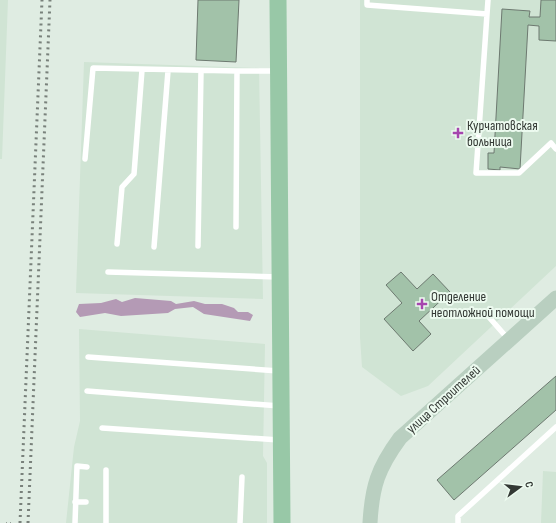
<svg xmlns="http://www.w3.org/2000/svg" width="556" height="523" font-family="'Sofia Sans Condensed',sans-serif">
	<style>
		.built { fill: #d0e4d4 }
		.water { fill: #b49ab5 }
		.building { fill: #a2c2a9; stroke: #6d7970 }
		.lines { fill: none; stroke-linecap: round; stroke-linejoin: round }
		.path { stroke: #949d96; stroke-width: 2; stroke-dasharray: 1 3; stroke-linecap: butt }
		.lane { stroke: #fff; stroke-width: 5.5 }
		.secondary { stroke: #b9cfc0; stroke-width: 15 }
		.primary { stroke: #98c8a7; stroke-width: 17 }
		.rail { stroke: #79817b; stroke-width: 3; stroke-dasharray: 2 4; stroke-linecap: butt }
		.poi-dot { fill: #a646ae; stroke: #ecfaef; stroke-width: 1.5 }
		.labels { text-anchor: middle; stroke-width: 4; stroke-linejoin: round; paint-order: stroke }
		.poi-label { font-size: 14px; fill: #333834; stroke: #ecfaef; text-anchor: start }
		.street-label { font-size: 14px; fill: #333834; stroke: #ecfaef }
	</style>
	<rect width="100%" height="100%" fill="#dfece2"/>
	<path class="built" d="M0,0h8l-6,159h-2z
		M360,0h196v266l-128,120 -27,10 -39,-29 -2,-30z
		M84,62l175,6 4,231 -187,-6z
		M79,329l186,15 -2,112 4,7v60h-201l8,-76 6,-26z
		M543,471l13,1v51h-15z"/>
	<path class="water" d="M135,298l36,3 5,3 18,-3 11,3h17l12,4 4,4h10l5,3 -3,6 -46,-7 -11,-7 -18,2 -7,4 -47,3 -16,-3 -25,4 -4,-5 3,-8 22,-1 15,-4 6,3z"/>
	<path class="building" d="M198,0h41l-3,62 -40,-2z
		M541,0h15v41l-17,-1v-14l-11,-1 -8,144 -20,-2v3l-12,-1v-16h6l8,-144 28,2 -1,6h11z
		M401,272l16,17 16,-15 17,18 -31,29 12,13 -18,17 -29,-32 18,-16 -16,-18z
		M556,376v34l-102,90 -17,-20z"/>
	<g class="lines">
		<path class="path" d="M6,523h6"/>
		<path class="lane" d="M367,0v5l120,9 1,-14
			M487,14l-11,159h43l32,-30 5,6
			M85,159l8,-91 144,3
			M236,227l1,-156h41
			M117,244l5,-57 12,-13 8,-104
			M198,246l3,-175
			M154,247l14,-176
			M108,272l170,5
			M488,316l21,24
			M88,357l191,14
			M87,391l193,15
			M102,428l177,12
			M75,502h11
			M75,523l2,-57 10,1
			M106,523v-53
			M240,523l2,-46
			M458,523v-7l98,-89"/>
		<path class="secondary" d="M370,523c2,-37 8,-55 30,-85l156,-140"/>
		<path class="primary" d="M278,0l4,523"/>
		<path class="rail" d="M20,523l22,-523
			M28,523l22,-523"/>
	</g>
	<g class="poi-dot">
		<path d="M456 127h4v4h4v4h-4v4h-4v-4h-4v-4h4z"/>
		<path d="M420 298h4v4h4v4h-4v4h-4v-4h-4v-4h4z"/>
	</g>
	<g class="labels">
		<g class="poi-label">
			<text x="467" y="130">Курчатовская<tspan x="467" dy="16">больница</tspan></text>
			<text x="431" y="301">Отделение<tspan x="431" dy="16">неотложной помощи</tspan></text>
		</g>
		<g class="street-label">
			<text transform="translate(443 399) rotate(-42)" y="5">улица Строителей</text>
		</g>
	</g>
	<g transform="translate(520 487) rotate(75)" stroke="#ecfaef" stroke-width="3" paint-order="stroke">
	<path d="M0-3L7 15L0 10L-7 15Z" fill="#333834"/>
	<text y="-6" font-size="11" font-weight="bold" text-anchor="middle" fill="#333834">С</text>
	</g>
</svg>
